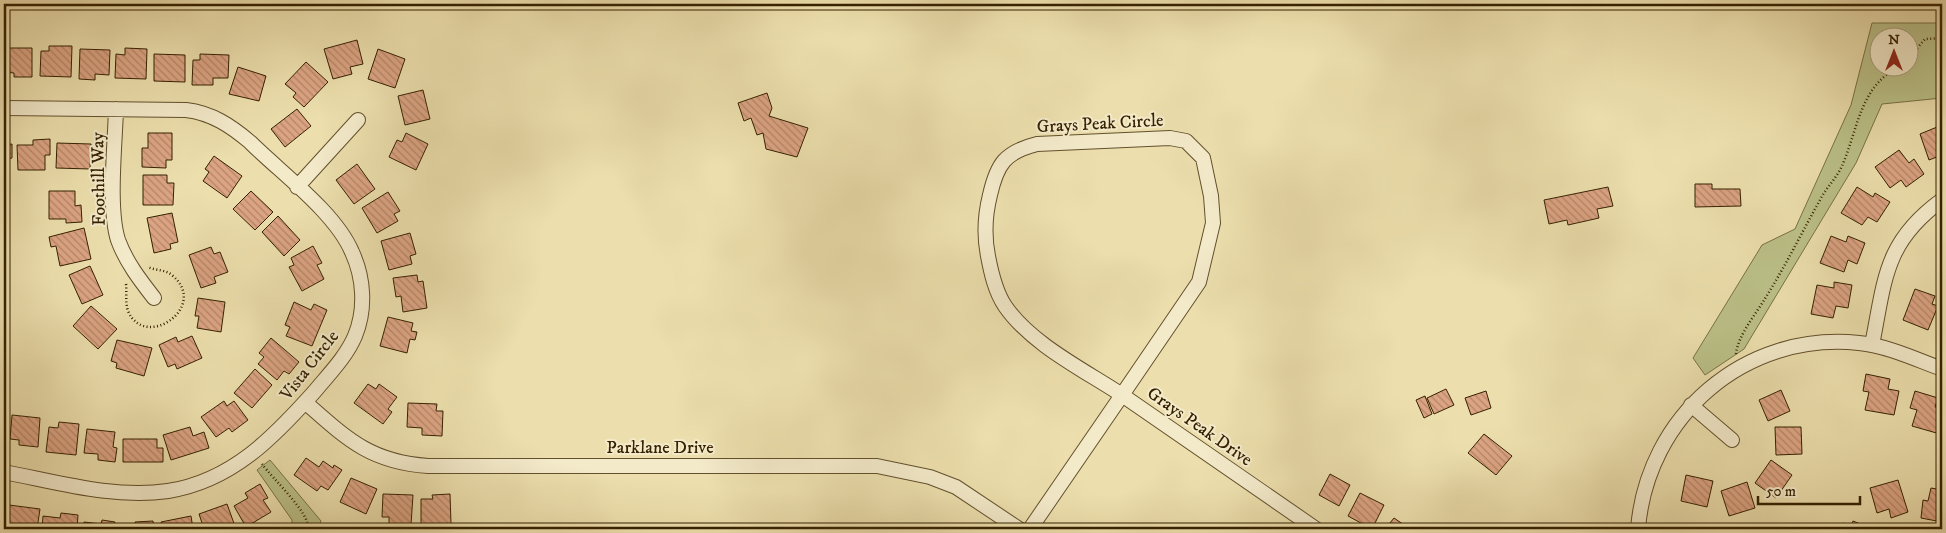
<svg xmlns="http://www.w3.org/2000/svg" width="1946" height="533" font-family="'IM FELL DW Pica',serif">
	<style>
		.grass { fill: #bbc188; stroke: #787144; fill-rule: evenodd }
		.building { fill: url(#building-back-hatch); stroke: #352101 }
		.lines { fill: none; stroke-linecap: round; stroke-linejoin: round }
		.street-casing { stroke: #63502c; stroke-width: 16 }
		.path { stroke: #352101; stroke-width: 2.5; stroke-dasharray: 1 2.5; stroke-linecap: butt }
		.street { stroke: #f3eaca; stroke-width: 14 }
		.labels { text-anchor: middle; stroke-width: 4; stroke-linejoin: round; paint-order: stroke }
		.street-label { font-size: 18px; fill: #352101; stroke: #f3eaca }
	</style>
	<defs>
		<pattern id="building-back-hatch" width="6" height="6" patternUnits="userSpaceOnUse" patternTransform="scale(1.25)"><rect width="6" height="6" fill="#dca483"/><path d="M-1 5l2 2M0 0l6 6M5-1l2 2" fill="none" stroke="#b38569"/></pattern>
	</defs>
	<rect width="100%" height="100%" fill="#ecdfad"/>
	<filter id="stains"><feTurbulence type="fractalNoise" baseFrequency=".004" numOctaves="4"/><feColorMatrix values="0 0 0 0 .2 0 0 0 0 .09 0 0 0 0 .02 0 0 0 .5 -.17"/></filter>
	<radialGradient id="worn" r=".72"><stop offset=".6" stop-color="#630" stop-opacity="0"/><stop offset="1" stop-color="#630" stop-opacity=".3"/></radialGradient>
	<path class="grass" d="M1872,23h70v75l-60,6 -26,59 -112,186 -39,26 -12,-17 69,-113 33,-16 56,-124zM1878,38h30v30h-30z
		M270,460l51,61 -3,8h-26v-9l-35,-50z"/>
	<path class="building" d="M357,40l6,24 -13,3 2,7 -19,5 -9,-30z
		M49,46h23l-1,31 -31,-1 1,-25h8z
		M4,48h28v29h-18v-4l-10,-1z
		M125,48l22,1 -1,30 -31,-1 1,-24 9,1z
		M80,49l30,1 -1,25 -14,-1v6l-16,-1z
		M378,49l27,10 -10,29 -27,-9z
		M154,54l31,1v27l-31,-1z
		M200,54l29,1 -1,23h-15v7h-21l1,-25h7z
		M306,62l22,20 -24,25 -11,-10 3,-4 -11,-9z
		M238,67l28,9 -7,25 -30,-7z
		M423,90l7,29 -25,6 -7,-29z
		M767,93l5,15 -3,8 39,12 -11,29 -31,-8 -3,-16 -6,2 -6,-17 -7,3 -6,-18z
		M297,109l14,17 -26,21 -14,-18z
		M1942,125v30l-13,5 -9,-26z
		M148,133h24v27h-6v8l-24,-1v-19h6z
		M406,133l22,11 -12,26 -27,-13 8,-17 5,2z
		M50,139v16h-5v15h-27l-1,-25h16v-5z
		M57,143l34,1 -1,25 -34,-1z
		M12,144v14l-5,1 1,16h-4v-30z
		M1899,150l10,13 5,-4 10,15 -18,13 -5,-7 -11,8 -15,-21z
		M214,156l28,20 -15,22 -24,-17 6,-9 -4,-3z
		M357,164l18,25 -21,15 -18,-24z
		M143,175h24v8h7l-1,22h-30z
		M1695,184h17v5h28l1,17 -46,1z
		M1608,187l5,19 -16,3 2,9 -31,7 -1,-5 -18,4 -5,-24z
		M1857,187l16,10 2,-4 15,9 -13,20 -9,-5 -6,8 -21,-12z
		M49,191h26v15l6,-1 1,17 -16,1v-4h-17z
		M251,191l22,21 -18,18 -22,-21z
		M388,192l12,19 -6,3 4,7 -21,12 -15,-25z
		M172,213l6,29 -8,2 1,5 -17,4 -7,-35z
		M278,216l22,24 -16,16 -22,-24z
		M84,228l7,31 -31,7 -4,-20 -5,1 -2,-10z
		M410,233l6,21 -6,2 2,8 -23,6 -8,-29z
		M1831,236l15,6 2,-6 17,7 -8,21 -9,-4 -4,12 -24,-9z
		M313,246l9,17 -5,2 7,14 -22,12 -13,-24 5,-2 -3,-7z
		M211,247l3,7 6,-2 8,20 -14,5 2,6 -15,5 -12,-33z
		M90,266l13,29 -21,9 -13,-29z
		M417,275l1,7 5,-1 4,27 -24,4 -2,-16 -5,1 -3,-19z
		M1834,282l18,3 -4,23 -12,-2 -3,12 -22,-4 6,-29 17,3z
		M1915,289l20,7 -3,8 6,2 -10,24 -25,-10z
		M198,298l27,4 -4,30 -24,-4 2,-12h-4z
		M294,302l17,8 3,-6 13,6 -15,36 -26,-10 4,-9 -5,-2z
		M91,306l26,23 -19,20 -25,-23z
		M388,317l25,6 -2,8 6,1 -2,8 -5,-1 -3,14 -27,-7z
		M192,336l10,22 -25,11 -2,-5 -7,3 -9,-22 17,-8 2,5z
		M271,338l28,24 -10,12 -5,-3 -7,9 -19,-16 6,-7 -5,-4z
		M117,340l35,8 -8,28 -28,-8 1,-5 -6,-2z
		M255,369l17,16 -20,23 -18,-15z
		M1866,374l24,5 -2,10 11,2 -5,24 -29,-5 4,-18 -6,-1z
		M368,384l8,5 3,-5 18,13 -9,12 4,3 -9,12 -29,-21z
		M1446,389l8,16 -20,9 -7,-16z
		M1781,390l9,21 -22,10 -9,-21z
		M1486,391l5,17 -20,7 -6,-17z
		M1915,391l23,7 -3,9 7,2 -2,25 -28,-8 5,-16 -7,-2z
		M1425,396l7,18 -8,4 -8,-18z
		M224,401l3,5 7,-5 14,19 -16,12 -3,-4 -13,9 -15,-20z
		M408,403l29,1 -1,7h7l-1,25 -20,-1v-7l-15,-1z
		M12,415l28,3 -2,29 -19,-2v-5l-9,-1z
		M59,422l20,2 -3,31 -30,-3 3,-25 9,1z
		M190,427l3,9 11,-4 5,16 -38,12 -8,-25z
		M1775,427h26l1,27 -26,1z
		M87,429l28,3 -2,15 4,1 -2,14 -17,-2v-6l-14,-1z
		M1484,434l28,22 -16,19 -28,-22z
		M123,439h34v9h6v14h-40z
		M306,458l13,9 4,-6 10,7 1,-3 8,5 -14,20 -7,-4 -4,5 -23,-16z
		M1771,460l21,15 -16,23 -21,-15z
		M1330,474l20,11 -11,21 -20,-11z
		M1686,475l27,6 -6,26 -26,-6z
		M351,478l26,11 -11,25 -26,-12z
		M1898,480l10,32 -17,6 -2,-9 -12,4 -7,-25z
		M1747,482l8,26 -26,8 -8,-25z
		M260,484l8,14 -5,2 8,12 -25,15 -12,-21 14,-8 -3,-5z
		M1931,488l11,2v32l-21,-4 2,-18 5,1z
		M1360,493l24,12 -12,24 -24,-13z
		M383,494l30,1 -2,30 -22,-1v-7h-7z
		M450,494l1,30 -30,1v-26h12l-1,-4z
		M227,504l9,25h-32l-5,-15z
		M9,505l31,4 -3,20h-31z
		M61,513l17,2 -1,14h-35l1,-13 17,2z
		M191,516l2,13h-31l-1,-7z
		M1394,518l16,11h-25z
		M102,520l13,2 -1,7h-30v-7l17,2z
		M153,521l1,8h-31v-2l12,-1v-4z
		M1853,521l19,8h-32l3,-6 8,3z"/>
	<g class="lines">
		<g class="street-casing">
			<path id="street" d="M4,108l182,2c26,3 45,16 64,32 31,31 85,70 102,110 12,26 14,57 3,84 -9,21 -26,38 -40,55 -41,46 -83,90 -147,100 -54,8 -111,-9 -164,-19
				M116,109c-1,36 -8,99 2,131 8,22 22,40 36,58
				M1170,138l16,3 17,17 8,38 2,27 -14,59 -77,113c-38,-25 -91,-51 -117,-89 -10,-15 -14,-34 -17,-50 -4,-20 -3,-41 2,-61 7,-31 15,-43 47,-51z
				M297,187l61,-67
				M1872,345c13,-65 12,-103 70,-145
				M305,402c42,37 65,60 123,64h449l53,11 26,10 63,42
				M1691,405l41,35
				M1030,529l92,-134 194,134
				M1638,529c9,-113 107,-198 221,-186 29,3 56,16 83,26"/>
		</g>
		<path class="path" d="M1908,59l17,-20 17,-1
			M126,284c1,9 -1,17 2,27 17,40 81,-4 45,-35 -7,-7 -17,-5 -25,-9
			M1736,354c2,-19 20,-40 30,-57 20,-32 36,-65 54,-97 7,-14 19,-24 24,-39 14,-34 17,-74 53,-93
			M262,464c10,14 49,50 46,65"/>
		<use href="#street" class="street"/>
	</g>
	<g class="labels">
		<g class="street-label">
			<text transform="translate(1100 123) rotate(-3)" y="6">Grays Peak Circle</text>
			<text transform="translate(98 179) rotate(-91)" y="6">Foothill Way</text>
			<text transform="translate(309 365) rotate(-52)" y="6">Vista Circle</text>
			<text transform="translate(1200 426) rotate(35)" y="6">Grays Peak Drive</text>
			<text x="660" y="453">Parklane Drive</text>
		</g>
	</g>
	<rect width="1946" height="533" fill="none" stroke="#ecdfad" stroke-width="20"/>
	<rect x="5" y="5" width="1936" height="523" fill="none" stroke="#352101" stroke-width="2.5"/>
	<rect x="10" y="10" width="1926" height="513" fill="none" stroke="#352101"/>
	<g transform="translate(1894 52)"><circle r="24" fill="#f3eaca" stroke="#a79a7a"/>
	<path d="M0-4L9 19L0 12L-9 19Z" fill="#8f2418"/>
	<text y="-8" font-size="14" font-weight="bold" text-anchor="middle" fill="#352101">N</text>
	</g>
	<path d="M1758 496v8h102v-8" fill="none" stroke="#352101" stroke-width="2.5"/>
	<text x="1766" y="496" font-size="15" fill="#352101" stroke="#f3eaca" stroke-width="4" paint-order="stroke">50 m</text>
	<rect width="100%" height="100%" filter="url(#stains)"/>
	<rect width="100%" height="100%" fill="url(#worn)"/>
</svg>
